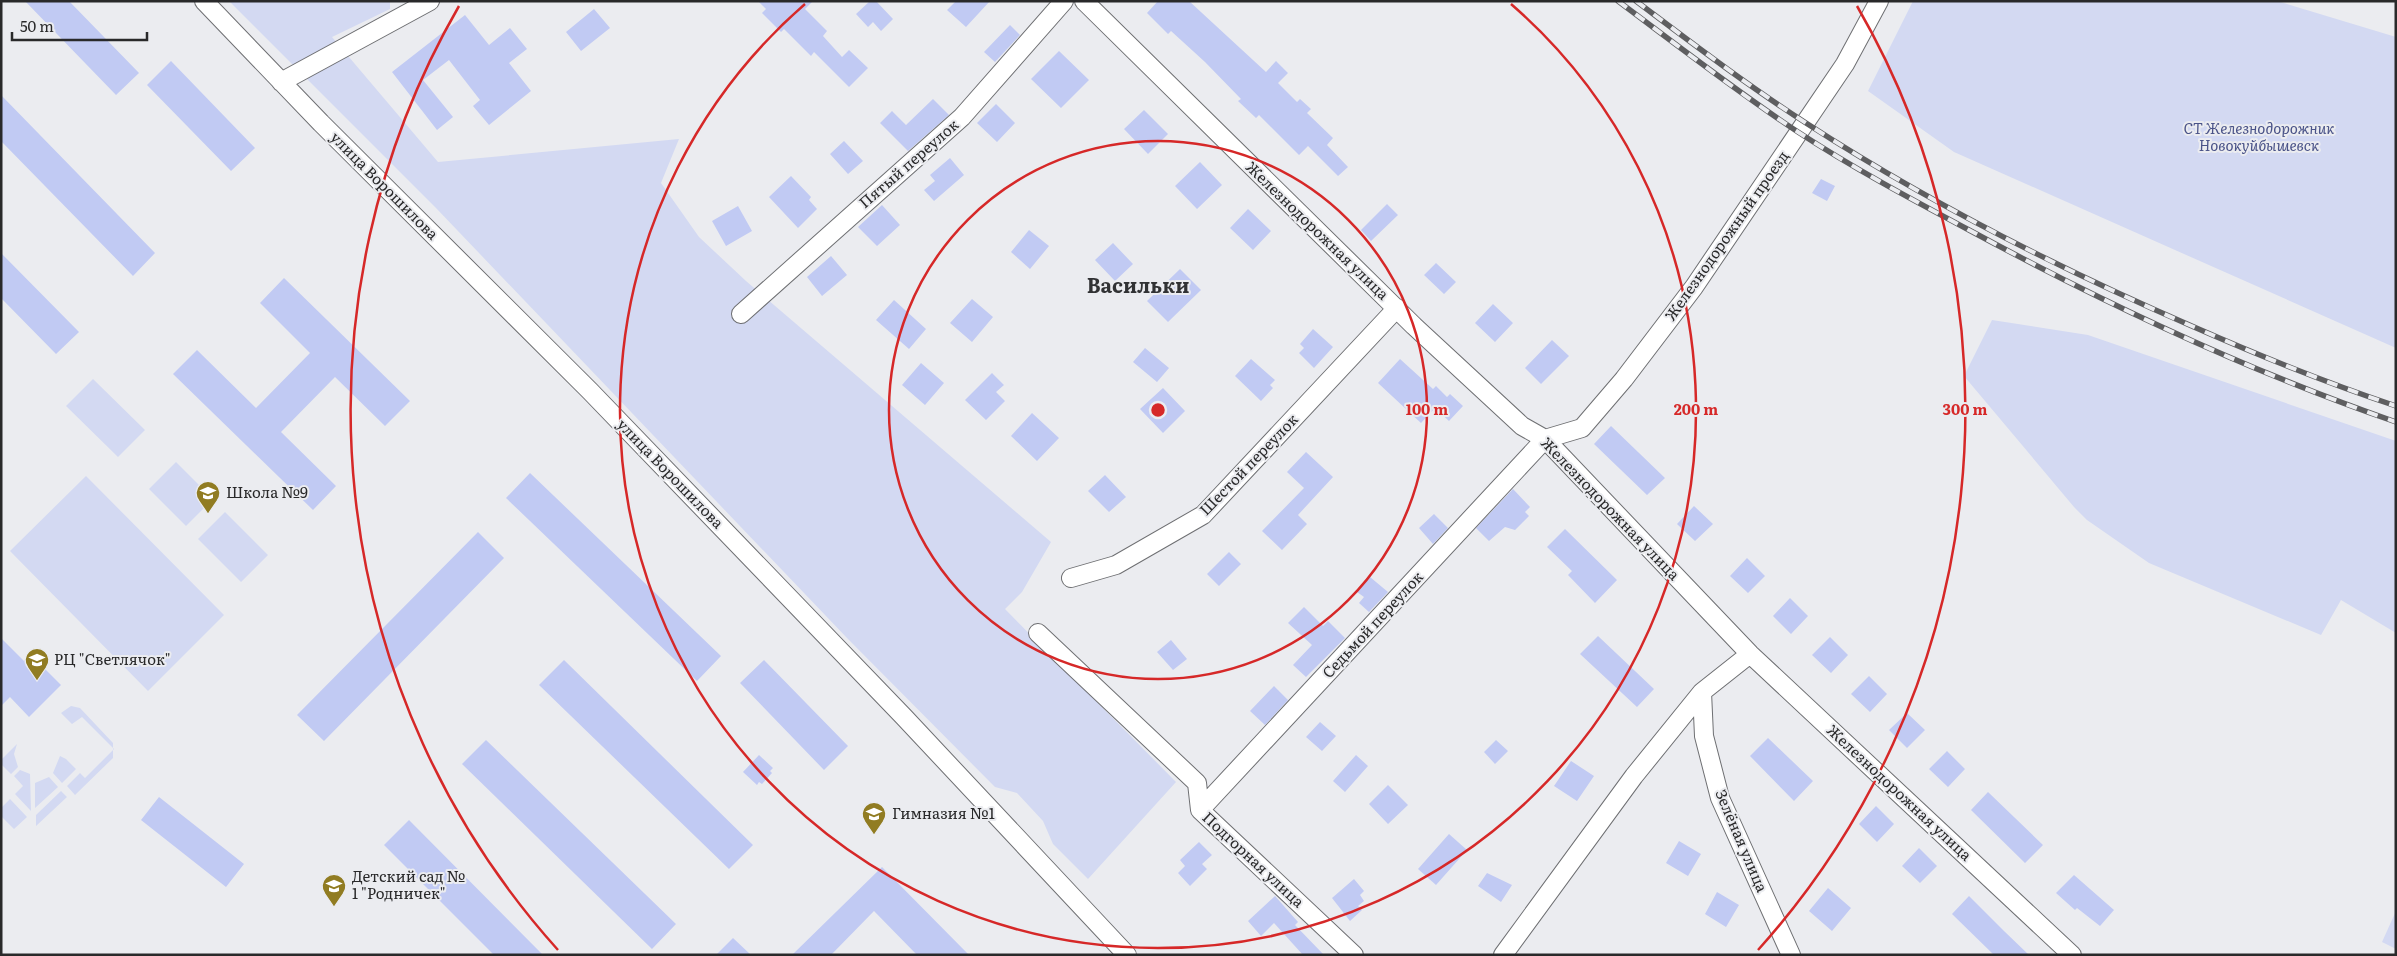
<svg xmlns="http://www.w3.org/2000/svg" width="2397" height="956" font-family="Literata,serif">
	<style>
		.green { fill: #d3d9f2 }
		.building { fill: #c1caf3 }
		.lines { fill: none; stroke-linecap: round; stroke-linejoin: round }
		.street-casing { stroke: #6e6f72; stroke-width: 20 }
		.street { stroke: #fff; stroke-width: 18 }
		.rail-casing { stroke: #5e5e60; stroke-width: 5.5 }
		.rail { stroke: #ebecf0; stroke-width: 4; stroke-dasharray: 11; stroke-linecap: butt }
		.ring { fill: none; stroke: #d62828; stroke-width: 2.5 }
		.labels { text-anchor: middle; stroke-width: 4; stroke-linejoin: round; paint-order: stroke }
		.park-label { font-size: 15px; font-style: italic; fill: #4a5388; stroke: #ebecf0 }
		.street-label { font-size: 15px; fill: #29292a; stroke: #ebecf0 }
		.poi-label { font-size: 15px; fill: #29292a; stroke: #ebecf0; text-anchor: start }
		.district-label { font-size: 20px; font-weight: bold; fill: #313234; stroke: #ebecf0 }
		.centre { fill: #d62828; stroke: #ebecf0; stroke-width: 2.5 }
		.ring-label { font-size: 15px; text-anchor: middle; font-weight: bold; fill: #d62828; stroke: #ebecf0; stroke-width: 4; stroke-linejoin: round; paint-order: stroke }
	</style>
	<rect width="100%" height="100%" fill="#ebecf0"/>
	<path class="green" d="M229,1h161v8l-58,28 106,125 241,-23 -18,44 38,54 47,44 305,261 -29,50 -17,17 171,173 -88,97 -35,-35 -10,-23 -26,-28 -22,-6 -148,-149 -411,-430z
		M1913,1h364l119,36v311l-442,-196 -86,-61z
		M1992,320l96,15 308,106v192l-55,-33 -20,35 -172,-72 -62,-43 -13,-13 -110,-131z
		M93,379l52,51 -27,27 -52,-51z
		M176,462l37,37 -27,27 -37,-37z
		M86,476l138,139 -76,76 -138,-140z
		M225,512l43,43 -27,27 -43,-43z
		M71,706l9,2 33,35v15l-38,37 -8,-9 13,-13 5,5 29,-29 -32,-32 -10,7 -11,-11z
		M17,744l-3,10 4,13 -7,7 -10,-10v-4z
		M60,756l6,3 10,10 -14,14 -9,-10z
		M20,770l10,4 1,37 -16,-17 8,-8 -9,-10z
		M49,777l9,10 -23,21v-25z
		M61,791l6,6 -31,29v-11z
		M10,799l17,18 -13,12 -13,-13v-8z
		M2396,911v38l-14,-7z"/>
	<path class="building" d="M25,1h44l70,72 -23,22z
		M758,1h55l-8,8 22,22 -4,5 19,21 7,-7 19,18 -19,19 -35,-35 -3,4 -27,-27 -3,3 -19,-19 4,-4z
		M870,1h6l17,18 -12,12 -8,-9 -5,5 -12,-13z
		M956,1h34l-24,26 -19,-17z
		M1158,1h31l77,71 10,-11 12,12 -10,10 19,19 3,-3 11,10 -4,4 26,25 -6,7 21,22 -10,9 -30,-30 -9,9 -40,-40 -3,3 -18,-17 3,-2 -36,-37 -34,-31 -3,3 -21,-21z
		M594,9l16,19 -29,23 -15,-19z
		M465,15l24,30 21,-17 17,21 -18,14 22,28 -42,34 -16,-19 7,-6 -31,-40 -26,20 30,37 -16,13 -45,-58z
		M1010,25l10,10 -25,27 -11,-10z
		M1059,51l30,29 -28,28 -30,-29z
		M171,61l84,87 -24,23 -84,-86z
		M1,95l154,158 -22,23 -132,-135z
		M933,99l16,16 -41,36 -28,-28 12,-12 14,14z
		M996,104l19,19 -18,19 -20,-19z
		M1144,110l24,24 -20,20 -24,-25z
		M844,141l19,20 -15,13 -18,-20z
		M950,158l14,17 -30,26 -10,-11 11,-9 -5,-6z
		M1200,162l22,23 -25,24 -22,-23z
		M791,176l20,21 -2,3 8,9 -19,19 -29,-31z
		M1821,179l14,7 -8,15 -15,-8z
		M1387,204l11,11 -27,26 -10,-11z
		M882,205l18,20 -23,21 -19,-19z
		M738,206l14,25 -26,15 -14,-25z
		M1248,209l23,22 -18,19 -23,-22z
		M1029,230l20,16 -19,23 -19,-17z
		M1113,243l20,21 -18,17 -20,-21z
		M1,253l78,79 -23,22 -55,-56z
		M831,256l16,19 -25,21 -15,-19z
		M1436,263l20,19 -12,12 -20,-19z
		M1180,269l21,21 -33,32 -21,-21z
		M284,278l126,123 -25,25 -50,-49 -54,55 55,54 -23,24 -140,-136 24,-24 59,58 54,-55 -50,-50z
		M972,299l21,18 -21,25 -22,-19z
		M894,300l32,29 -17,20 -33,-29z
		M1493,304l20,19 -18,19 -20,-19z
		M1313,329l20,18 -19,21 -15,-15 5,-5 -4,-4z
		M1552,340l17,16 -28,28 -16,-16z
		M1145,348l24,20 -12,14 -24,-20z
		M1251,359l24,21 -5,5 3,3 -12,13 -26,-25z
		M1400,359l33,30 3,-3 11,11 3,-3 13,12 -14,15 -14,-13 -14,15 -43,-40z
		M921,363l23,20 -19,22 -23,-20z
		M992,373l12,12 -8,7 9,9 -19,19 -21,-20z
		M1163,388l22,23 -22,22 -23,-24z
		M1032,413l27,25 -22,23 -26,-25z
		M1611,426l54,52 -18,17 -53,-51z
		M1306,452l27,25 -35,38 9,9 -25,26 -20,-19 42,-43 -17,-16z
		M530,473l191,183 -24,25 -191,-183z
		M1105,475l21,22 -17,15 -21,-21z
		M1513,489l17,18 -5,5 4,4 -14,14 -10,-3 -16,14 -13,-13z
		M1694,506l19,18 -18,17 -18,-17z
		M1434,514l14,14 -15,16 -14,-16z
		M1565,529l52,51 -22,23 -27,-28 4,-4 -25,-24z
		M478,532l26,26 -180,183 -27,-26z
		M1229,552l12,12 -22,22 -12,-12z
		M1747,558l18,18 -17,17 -18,-17z
		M1370,577l18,15 -19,20 -10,-9 5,-6 -7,-5z
		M1790,598l18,18 -17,18 -18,-18z
		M1304,607l19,19 5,-5 17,17 -39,39 -13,-12 19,-20 -24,-22z
		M1598,636l56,53 -17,18 -57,-53z
		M1830,637l18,18 -17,18 -19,-18z
		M1,638l23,23 10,-11 12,12 -4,4 19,19 -32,32 -19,-20 -9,9z
		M1171,640l16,19 -14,11 -16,-18z
		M564,660l189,185 -24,24 -190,-184z
		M764,660l84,86 -24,24 -84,-87z
		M1869,676l18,18 -17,18 -19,-18z
		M1274,686l14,14 -23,25 -15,-14z
		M1907,713l18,17 -18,18 -18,-18z
		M1320,722l16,14 -14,15 -16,-14z
		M1768,738l45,43 -19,20 -44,-45z
		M486,740l190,184 -24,25 -190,-185z
		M1496,740l12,11 -13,13 -11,-12z
		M1947,751l18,18 -17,18 -19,-18z
		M759,755l14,13 -3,3 2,2 -10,11 -3,-2 -2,3 -14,-13z
		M1356,755l12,11 -23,26 -12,-11z
		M1571,761l23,15 -17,25 -23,-15z
		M1388,785l20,20 -20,19 -19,-20z
		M1988,792l55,53 -18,18 -54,-53z
		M159,797l85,67 -18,23 -85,-67z
		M1876,806l18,18 -17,18 -18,-18z
		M409,820l134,135h-49l-110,-110z
		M1449,834l18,16 -31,35 -18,-16z
		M1679,841l22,13 -13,22 -22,-13z
		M1199,842l13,13 -10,9 5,5 -17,17 -12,-13 7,-7 -5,-6z
		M1919,848l18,18 -17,17 -18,-17z
		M882,867l87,88h-52l-43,-44 -43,44h-39z
		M1487,873l25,12 -11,17 -23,-16z
		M2074,875l40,35 -14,16 -23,-18 -2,2 -19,-17z
		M1354,879l10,12 -4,4 4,6 -6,5 4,4 -12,11 -18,-23z
		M1828,888l23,20 -19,23 -23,-20z
		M1717,892l22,13 -13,22 -21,-13z
		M1275,896l23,26 -3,3 29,30h-21l-29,-32 -13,13 -13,-15z
		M1969,896l35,35 25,24h-35l-42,-41z
		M733,938l18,17h-35z"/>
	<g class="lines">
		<g class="street-casing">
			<path id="street" d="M204,1l117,122 269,268 314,326 223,238
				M1084,1l330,325 108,100 23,13 205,215 322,301
				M281,82l149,-81
				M741,314l221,-197 102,-116
				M1071,578l45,-13 87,-50 194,-207
				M1038,633l159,150 3,27 154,145
				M1702,692l2,44 16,62 71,157
				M1200,810l345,-371 37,-11 42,-49 70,-92 151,-223 34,-63
				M1503,955l131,-179 68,-84 48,-38"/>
		</g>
		<use href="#street" class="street"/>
		<g class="rail-casing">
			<path id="rail" d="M1618,1c59,44 118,90 180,131 55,36 113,67 171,98 137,74 279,141 427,192
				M1636,1c56,42 111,84 170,122 122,79 254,146 388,204 66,29 133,56 202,79"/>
		</g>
		<use href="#rail" class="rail"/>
	</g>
	<g class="ring">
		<circle cx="1158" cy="410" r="269"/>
		<path d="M1511 4A538 538 0 1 1 805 4"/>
		<path d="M558 950A807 807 0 0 1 459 6M1857 6A807 807 0 0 1 1758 950"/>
	</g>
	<defs>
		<g id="school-pin" transform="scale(1.25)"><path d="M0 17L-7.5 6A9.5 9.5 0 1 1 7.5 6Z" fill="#917c22" stroke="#ebecf0"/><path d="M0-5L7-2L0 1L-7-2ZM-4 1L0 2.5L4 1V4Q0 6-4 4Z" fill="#fff"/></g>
	</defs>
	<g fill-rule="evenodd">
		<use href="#school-pin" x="208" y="493"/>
		<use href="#school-pin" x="37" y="660"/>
		<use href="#school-pin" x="874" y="814"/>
		<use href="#school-pin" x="334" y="886"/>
	</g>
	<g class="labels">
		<g class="park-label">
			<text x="2259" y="134">СТ Железнодорожник<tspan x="2259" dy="17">Новокуйбышевск</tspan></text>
		</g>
		<g class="street-label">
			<text transform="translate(909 164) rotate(-41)" y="5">Пятый переулок</text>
			<text transform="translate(384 186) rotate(45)" y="5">улица Ворошилова</text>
			<text transform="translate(1317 231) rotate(44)" y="5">Железнодорожная улица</text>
			<text transform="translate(1727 236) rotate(-55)" y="5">Железнодорожный проезд</text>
			<text transform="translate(1249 465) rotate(-46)" y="5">Шестой переулок</text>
			<text transform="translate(670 474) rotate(46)" y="5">улица Ворошилова</text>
			<text transform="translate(1610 509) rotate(46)" y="5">Железнодорожная улица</text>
			<text transform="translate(1373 625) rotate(-47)" y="5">Седьмой переулок</text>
			<text transform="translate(1899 793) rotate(43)" y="5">Железнодорожная улица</text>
			<text transform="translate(1741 841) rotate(67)" y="5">Зелёная улица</text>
			<text transform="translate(1253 860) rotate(43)" y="5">Подгорная улица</text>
		</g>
		<g class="poi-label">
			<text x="226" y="498">Школа №9</text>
			<text x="54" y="665">РЦ "Светлячок"</text>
			<text x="892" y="819">Гимназия №1</text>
			<text x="352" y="882">Детский сад №<tspan x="352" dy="17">1 "Родничек"</tspan></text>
		</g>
		<g class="district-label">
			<text x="1138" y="293">Васильки</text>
		</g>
	</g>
	<circle cx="1158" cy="410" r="8" class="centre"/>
	<g class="ring-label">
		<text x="1427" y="415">100 m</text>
		<text x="1696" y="415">200 m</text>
		<text x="1965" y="415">300 m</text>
	</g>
	<rect width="2397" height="956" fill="none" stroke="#29292a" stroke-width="5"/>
	<path d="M12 32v8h135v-8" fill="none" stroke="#29292a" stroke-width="2.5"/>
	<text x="20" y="32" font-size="15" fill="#29292a" stroke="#ebecf0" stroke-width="4" paint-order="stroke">50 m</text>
</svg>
